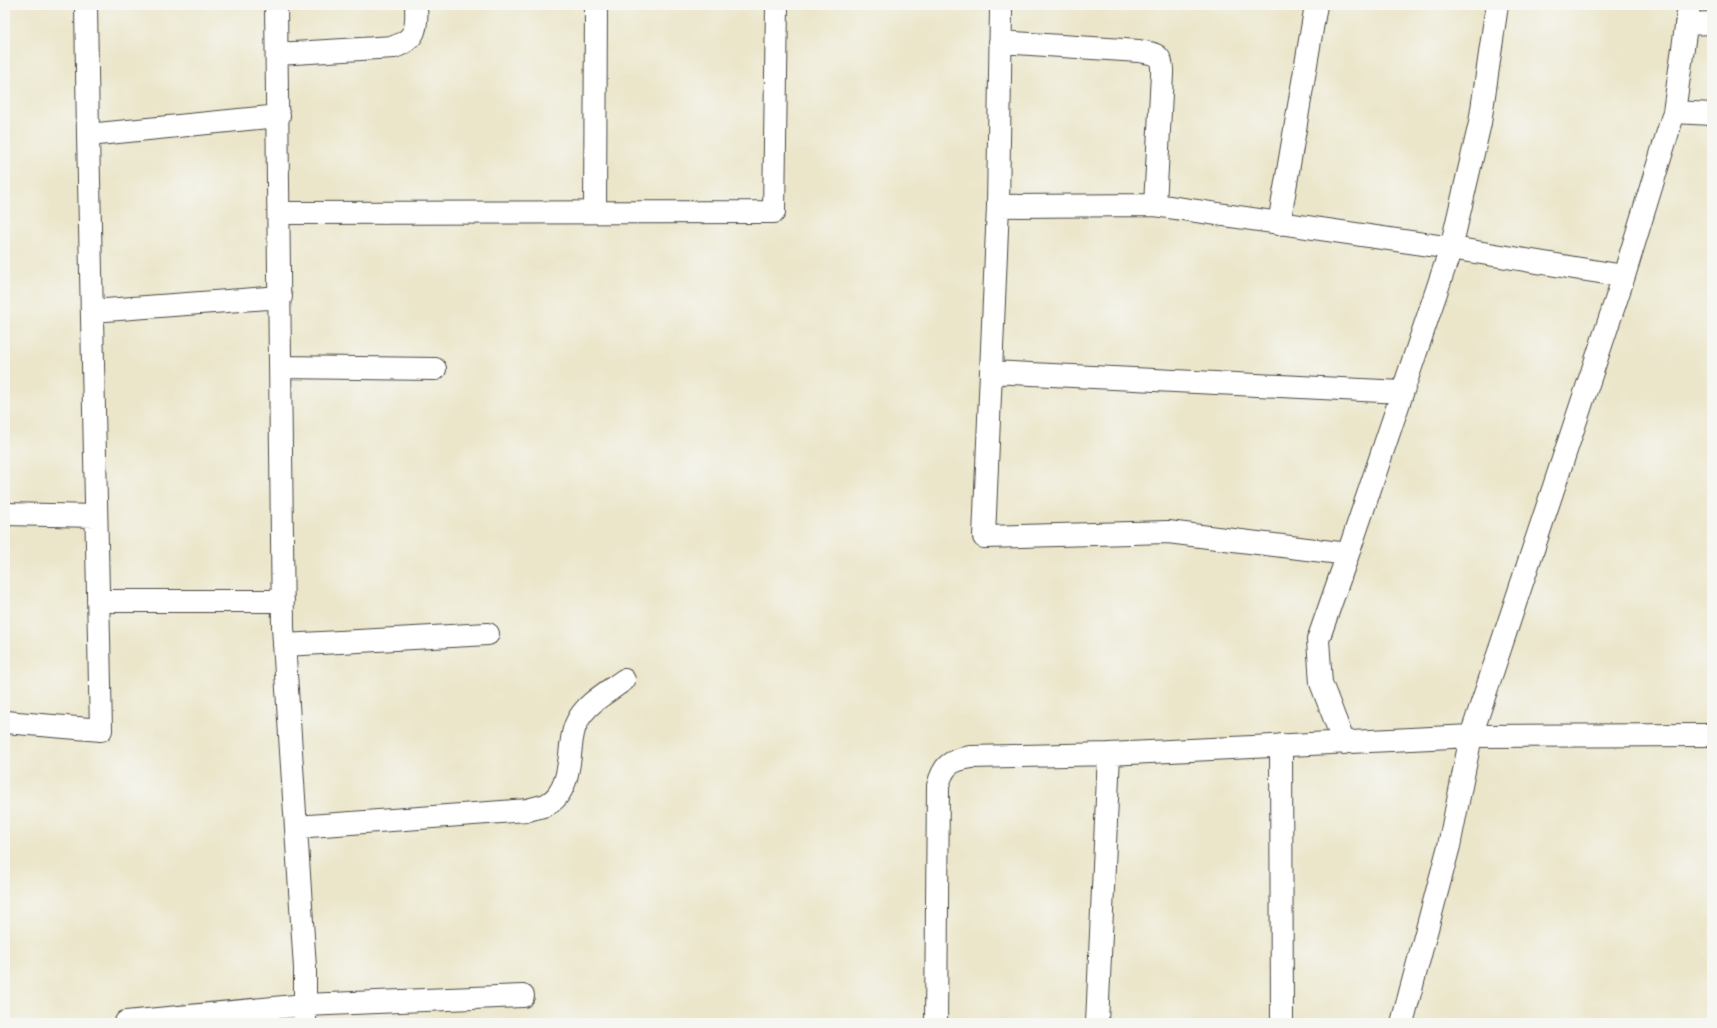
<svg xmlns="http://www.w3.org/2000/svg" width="1717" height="1028" font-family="Mynerve,sans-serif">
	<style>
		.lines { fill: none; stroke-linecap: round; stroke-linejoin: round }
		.minor-casing { stroke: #484743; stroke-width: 24 }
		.minor { stroke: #fff; stroke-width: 22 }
	</style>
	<rect width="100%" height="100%" fill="#f6f6f2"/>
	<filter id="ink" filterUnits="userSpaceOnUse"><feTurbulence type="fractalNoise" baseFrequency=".025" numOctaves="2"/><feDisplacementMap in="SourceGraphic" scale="8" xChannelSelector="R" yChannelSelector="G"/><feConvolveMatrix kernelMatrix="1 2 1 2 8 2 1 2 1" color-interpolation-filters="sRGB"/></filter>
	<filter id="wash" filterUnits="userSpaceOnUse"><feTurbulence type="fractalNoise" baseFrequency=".012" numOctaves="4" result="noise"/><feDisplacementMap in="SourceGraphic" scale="16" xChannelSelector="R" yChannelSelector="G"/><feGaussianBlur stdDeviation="0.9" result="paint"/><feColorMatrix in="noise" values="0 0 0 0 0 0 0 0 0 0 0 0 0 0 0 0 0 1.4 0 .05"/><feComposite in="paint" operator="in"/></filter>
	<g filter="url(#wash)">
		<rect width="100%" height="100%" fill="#ebe6ca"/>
	</g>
	<g filter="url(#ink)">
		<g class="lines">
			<g class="minor-casing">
				<path id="minor" d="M86,5l2,130 191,-19
					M276,5l7,622 22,341v55
					M1001,10l-3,196 -14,331 184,-5 180,22 -30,86 3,43 23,60
					M1686,24l26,-1
					M1000,42l139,9c18,3 24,4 23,23l-7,131
					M277,54l117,-7c23,-8 23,-20 22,-42
					M1674,112l38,2
					M998,206l157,-1 296,43 173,28
					M595,212l1,-207
					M279,213l495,-1 3,-207
					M1279,224l37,-219
					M92,311l189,-14
					M281,367l154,2
					M991,372l411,20
					M5,514l91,2
					M1348,554l103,-306 29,-125 17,-118
					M98,601h185
					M284,645l204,-11
					M5,722l96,8 -13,-595
					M1281,745l1,278
					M296,827l232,-17c6,-2 12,-3 18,-5 21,-10 23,-39 25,-59 1,-9 2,-17 6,-24 9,-19 31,-30 47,-42
					M126,1022l179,-17 218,-9
					M936,1023l2,-237c5,-20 12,-26 33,-29l138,-3
					M1097,1023l12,-269 362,-18 241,-1
					M1402,1023l47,-177 22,-110 153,-460 50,-164 15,-107"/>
			</g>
			<use href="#minor" class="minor"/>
		</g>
	</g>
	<rect width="1717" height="1028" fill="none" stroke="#f6f6f2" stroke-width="20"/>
</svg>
